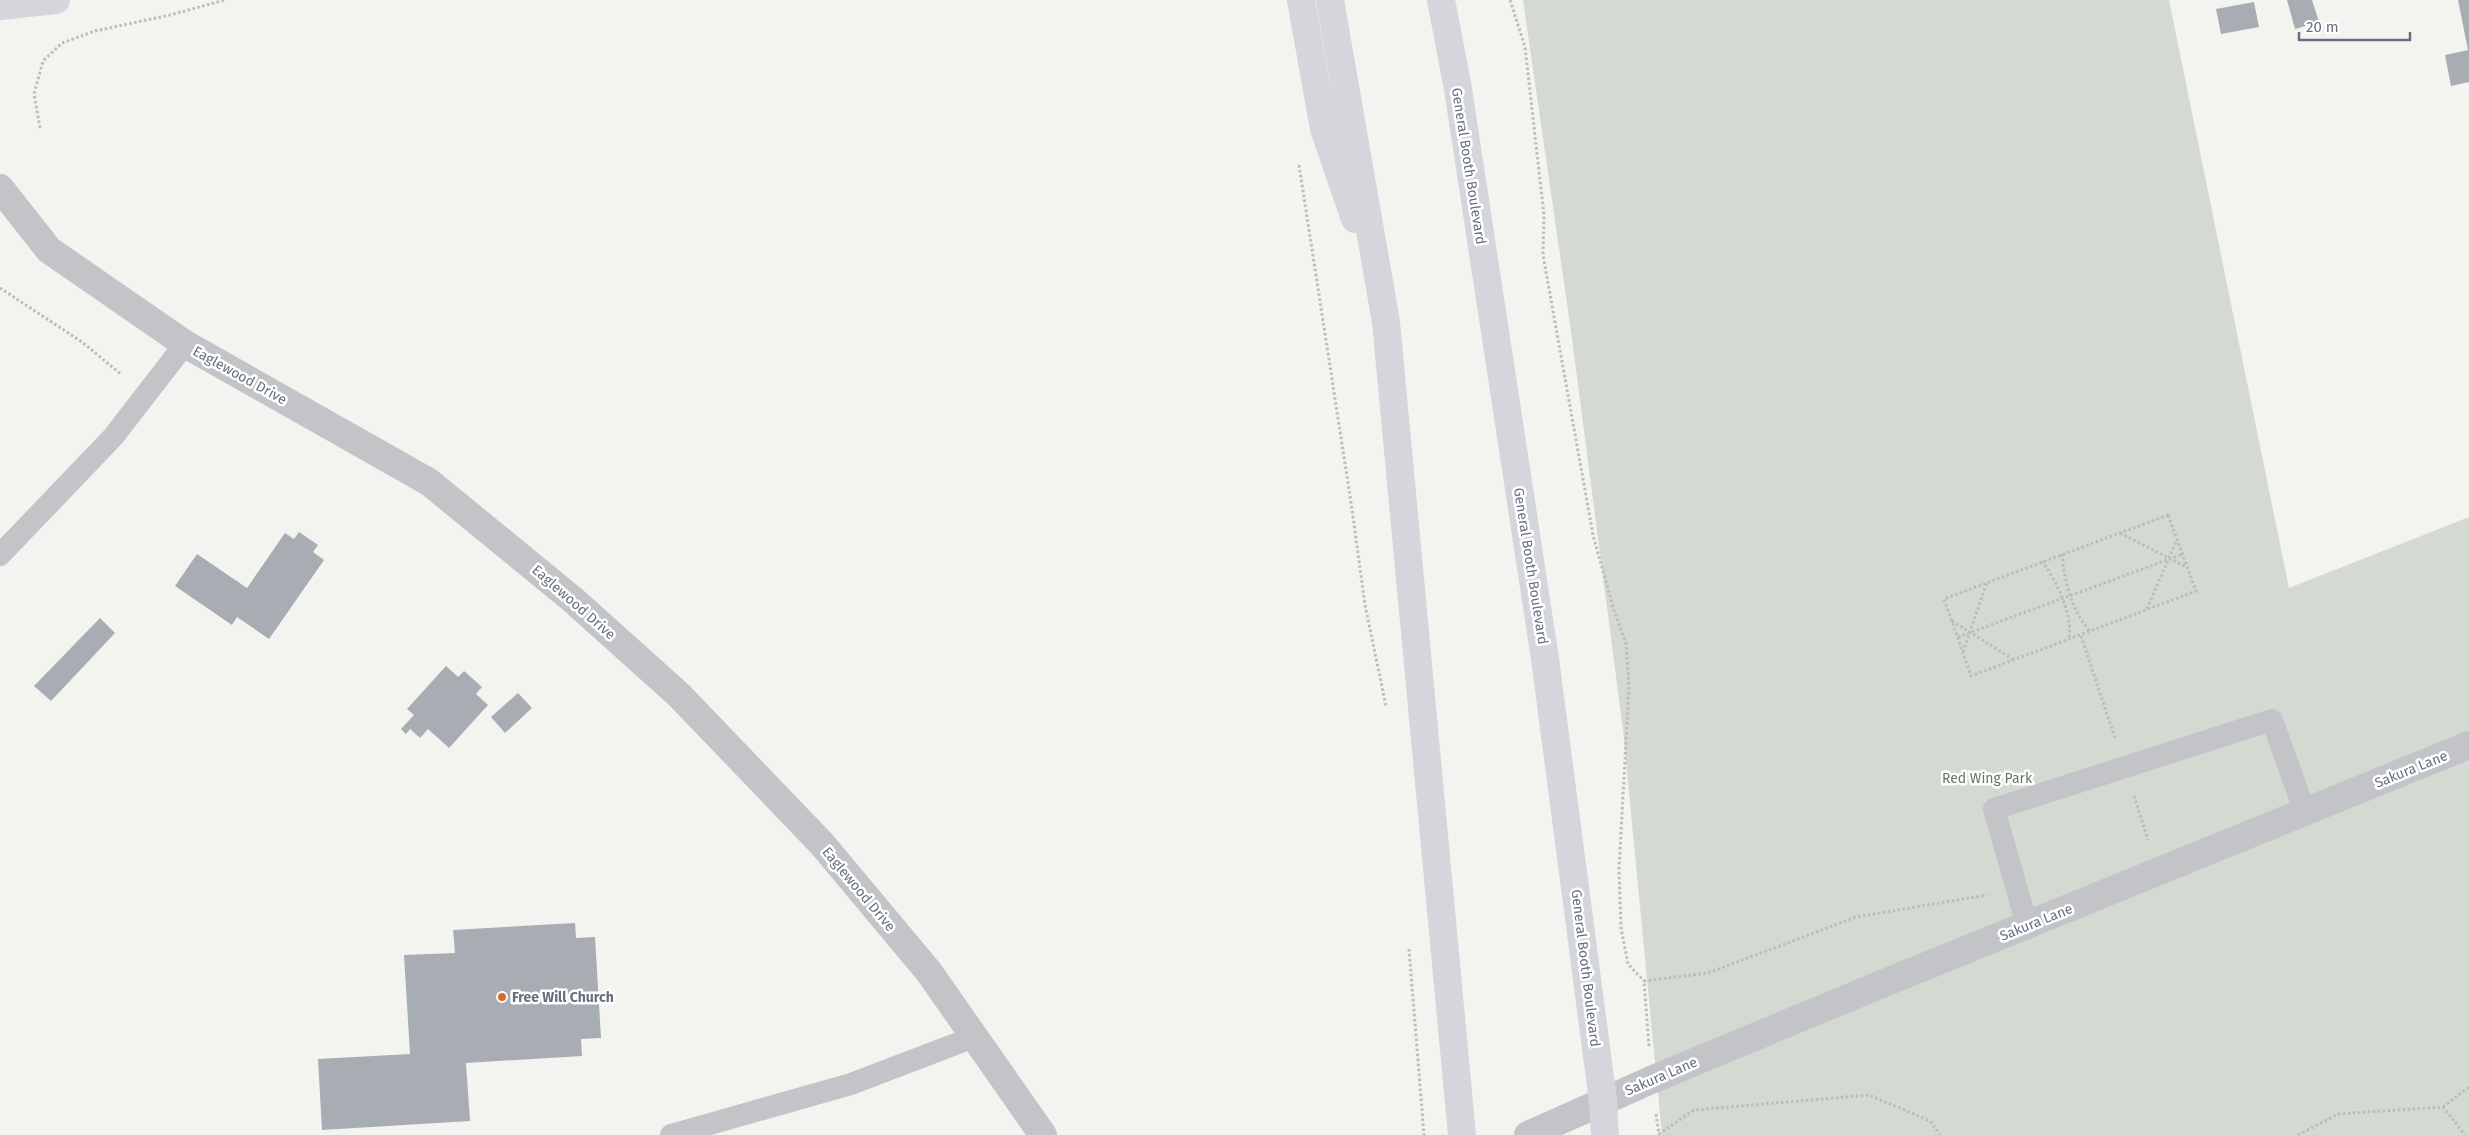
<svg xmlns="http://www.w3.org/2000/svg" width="2469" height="1135" font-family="'Fira Sans',sans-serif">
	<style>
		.green { fill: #d4dad1 }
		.building { fill: #a8adb4 }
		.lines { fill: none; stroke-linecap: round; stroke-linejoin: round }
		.path { stroke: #bbbcbf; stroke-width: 3; stroke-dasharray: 2.5 2.5; stroke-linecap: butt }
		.service { stroke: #c2c4c8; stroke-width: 22 }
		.minor { stroke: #c2c4c8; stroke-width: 28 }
		.secondary { stroke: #d4d6db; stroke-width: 28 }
		.trunk { stroke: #d4d6db; stroke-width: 28 }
		.poi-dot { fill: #d76d2c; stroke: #fff; stroke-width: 2 }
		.labels { text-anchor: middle; stroke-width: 5; stroke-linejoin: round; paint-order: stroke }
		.street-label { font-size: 14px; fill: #656f7f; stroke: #fff }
		.park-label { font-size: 14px; fill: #647763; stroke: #fff }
		.poi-label { font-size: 14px; font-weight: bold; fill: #656f7f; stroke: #fff; text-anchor: start }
	</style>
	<rect width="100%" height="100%" fill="#f3f4f0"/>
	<path class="green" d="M1523,0h646l120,588 180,-71v618h-807l-39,-405 -52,-399z"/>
	<path class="building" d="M2287,0h25l7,22 -24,7z
		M2458,0h11v82l-18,4 -6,-31 23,-5z
		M2254,2l5,25 -38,7 -5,-25z
		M299,532l19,13 -5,7 11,8 -55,79 -32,-22 -5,8 -57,-39 22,-32 50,34 38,-55 9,6z
		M100,618l15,15 -64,68 -17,-15z
		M446,666l12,11 6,-6 18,16 -6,7 12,11 -39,43 -21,-19 -8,9 -10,-9 -4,5 -5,-5 13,-14 -7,-6z
		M518,693l14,15 -27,25 -14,-16z
		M575,923l1,15 19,-1 6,101 -20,1 1,17 -116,7 4,58 -148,9 -4,-71 92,-5 -6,-99 51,-2 -2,-23z"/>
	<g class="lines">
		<path class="path" d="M1510,0l15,47 19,168 -1,40 50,280 20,72 13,37 3,42 -10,183 2,59 7,36 16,17
			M40,128l-6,-34 9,-33 19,-18 33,-12 75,-16 55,-15
			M1299,165l53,344 13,96 21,101
			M0,288l82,54 40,33
			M2168,515l28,76 -225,85 -27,-77z
			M2120,533l68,35
			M2062,554c2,26 10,59 29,78
			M2042,561c15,22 31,52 27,79
			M2147,609l30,-70
			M1952,621l62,39
			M2081,636l34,102
			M1958,637l225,-83
			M1963,652l24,-70
			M2134,796l14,44
			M1409,949l15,186
			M1649,1046l-5,-65 64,-8 148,-56 131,-22
			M2443,1107l26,-20
			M1656,1114l3,20 35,-24 175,-15 61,26 10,14
			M2298,1135l40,-21 105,-7 22,28"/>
		<path class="service" d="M0,555l113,-118 72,-93
			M2027,925l-33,-116 278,-89 33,92
			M671,1135l180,-51 123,-47"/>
		<path class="minor" d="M0,188l49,62 136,94 244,138 143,117 107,96 143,149 107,128 114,163
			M1528,1135l123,-55 226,-94 592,-241"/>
		<path class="secondary" d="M0,6l56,-6"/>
		<path class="trunk" d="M1301,0l23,129 31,90
			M1330,0l56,322 76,813
			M1441,0l17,89 87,570 58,442 2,34"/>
	</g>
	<circle class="poi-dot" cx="502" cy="997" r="5"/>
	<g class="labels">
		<g class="street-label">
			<text transform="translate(1469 166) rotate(81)" y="5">General Booth Boulevard</text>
			<text transform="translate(240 375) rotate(29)" y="5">Eaglewood Drive</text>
			<text transform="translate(1531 566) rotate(81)" y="5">General Booth Boulevard</text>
			<text transform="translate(574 602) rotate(41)" y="5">Eaglewood Drive</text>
			<text transform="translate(2411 769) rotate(-22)" y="5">Sakura Lane</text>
			<text transform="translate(859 889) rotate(50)" y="5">Eaglewood Drive</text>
			<text transform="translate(2036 922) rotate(-22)" y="5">Sakura Lane</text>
			<text transform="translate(1586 968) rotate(83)" y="5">General Booth Boulevard</text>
			<text transform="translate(1661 1076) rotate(-23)" y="5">Sakura Lane</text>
		</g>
		<g class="park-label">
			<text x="1987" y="783">Red Wing Park</text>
		</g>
		<g class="poi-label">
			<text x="512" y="1002">Free Will Church</text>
		</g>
	</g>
	<path d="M2299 32v8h111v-8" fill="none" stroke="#656f7f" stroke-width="2.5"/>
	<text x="2306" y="32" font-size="15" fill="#656f7f" stroke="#ffffff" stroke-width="4" paint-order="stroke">20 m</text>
</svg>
